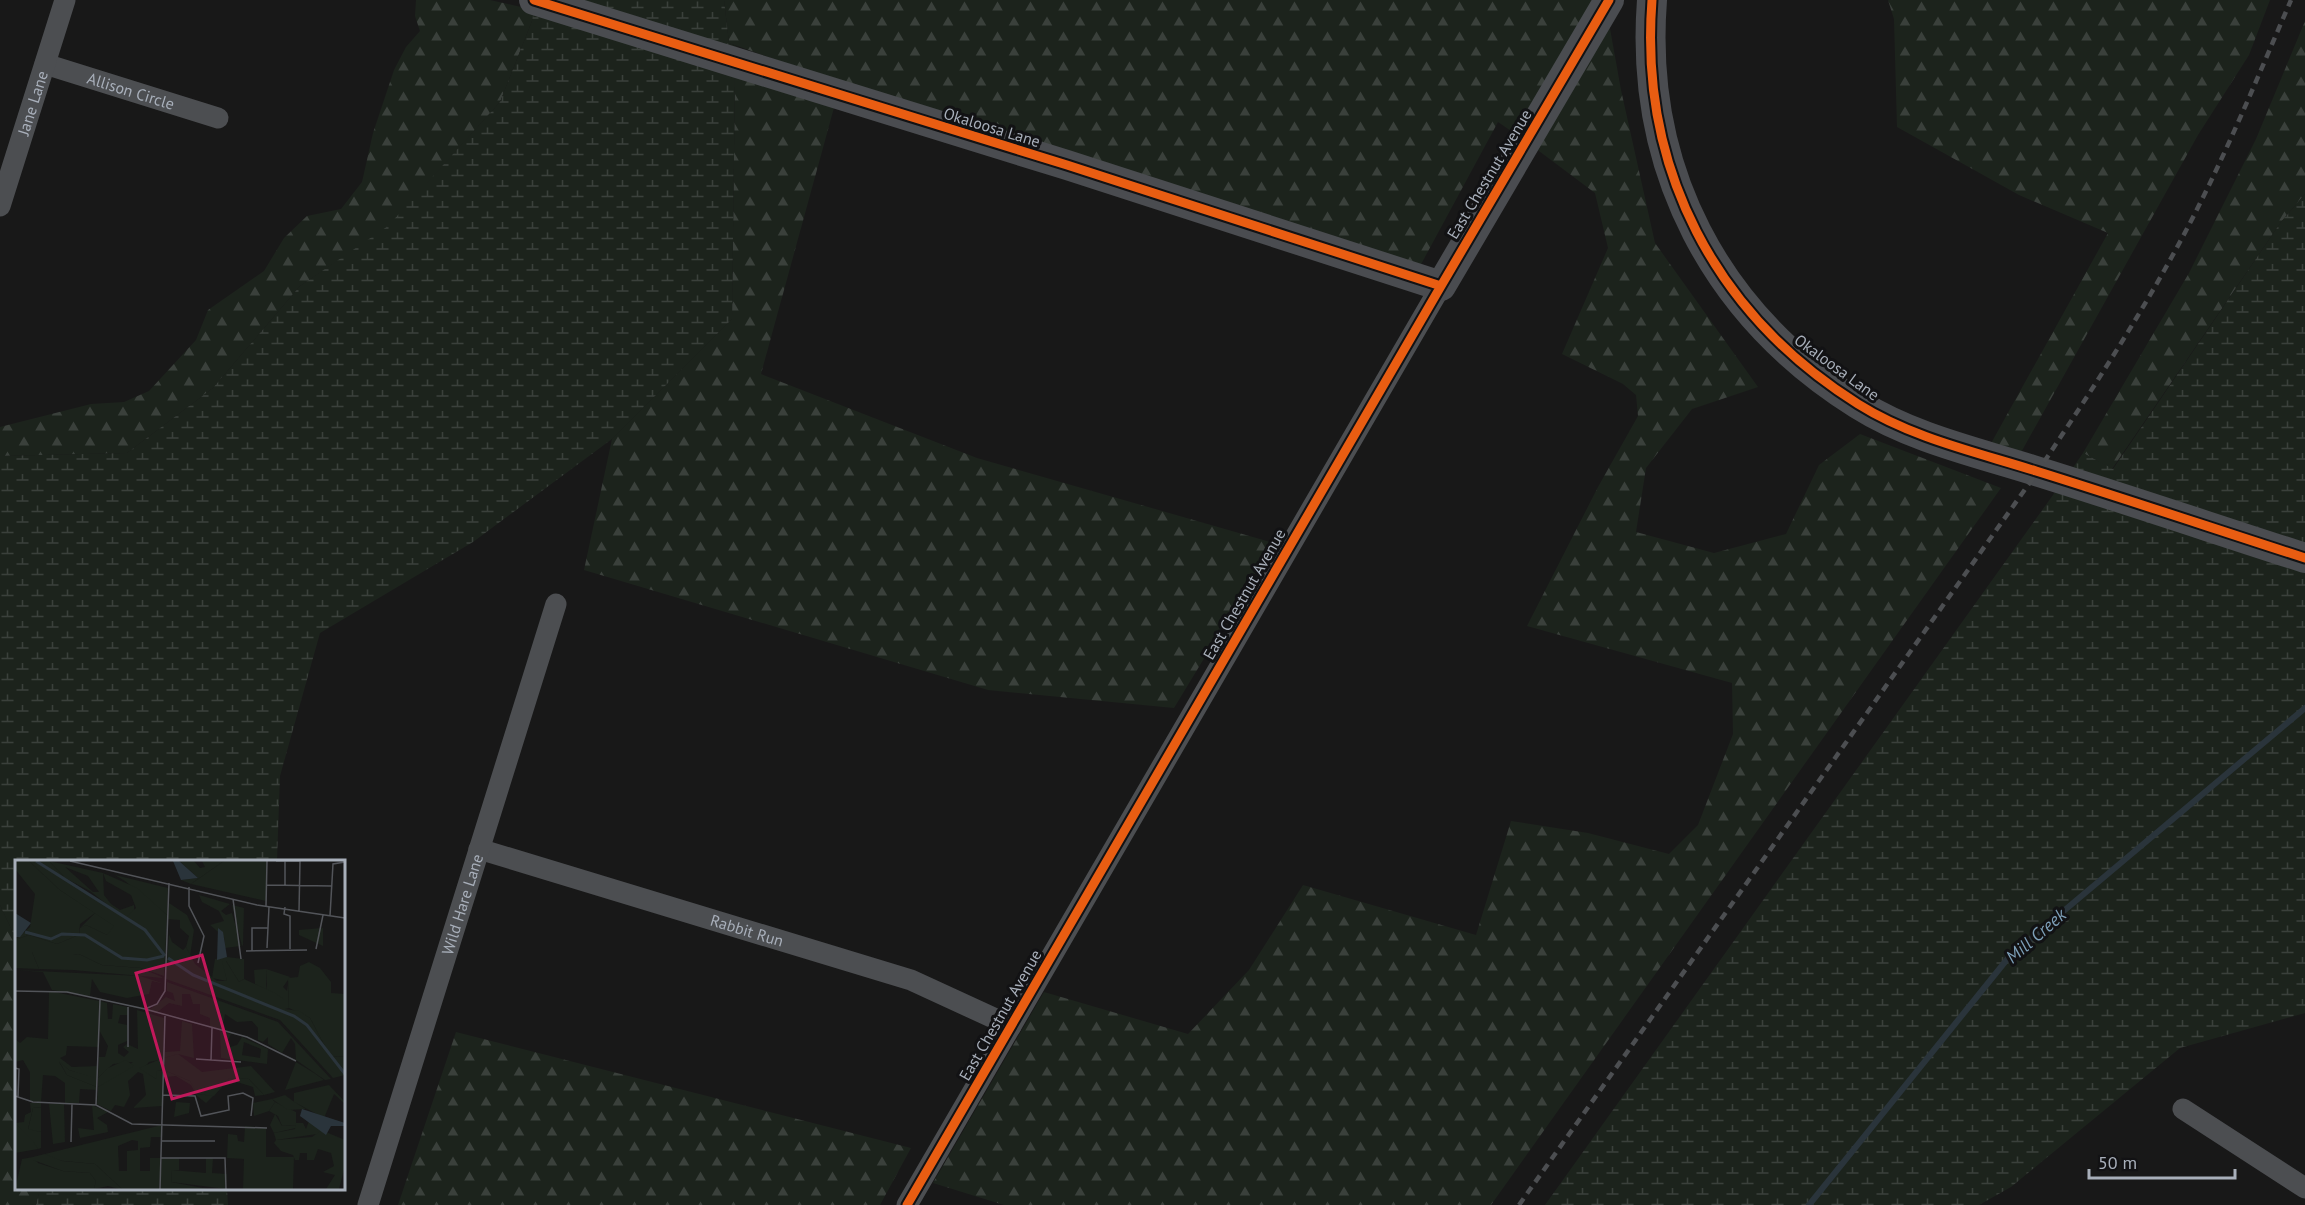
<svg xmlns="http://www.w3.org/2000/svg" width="2305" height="1205" font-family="'PT Sans',sans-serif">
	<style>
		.forest { fill: url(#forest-firs) }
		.wetland { fill: url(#wetland-marsh) }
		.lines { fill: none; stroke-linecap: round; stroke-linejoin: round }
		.stream { stroke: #2a343b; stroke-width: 6 }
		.street { stroke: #4c4e51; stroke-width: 21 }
		.secondary { stroke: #4a4c50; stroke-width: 30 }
		.rail { stroke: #4c4e51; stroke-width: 4.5; stroke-dasharray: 8 6; stroke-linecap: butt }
		.cycleway-casing { stroke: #121214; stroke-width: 13 }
		.cycleway { stroke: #e95d12; stroke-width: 9 }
		.labels { text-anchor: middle; stroke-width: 6; stroke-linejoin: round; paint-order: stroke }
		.street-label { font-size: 16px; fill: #a8afba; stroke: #121214 }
		.water-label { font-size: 18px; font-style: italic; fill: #7d9fb8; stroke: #121214 }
		.inset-river { fill: none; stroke: #2a343b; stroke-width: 3 }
		.inset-road { fill: none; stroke: #525459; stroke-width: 1.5 }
		.view { fill: #c2185b; fill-opacity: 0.15; stroke: #c2185b; stroke-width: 3 }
		.inset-edge { fill: none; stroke: #a8afba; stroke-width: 3 }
	</style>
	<defs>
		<pattern id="forest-firs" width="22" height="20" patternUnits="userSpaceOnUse" patternTransform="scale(1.5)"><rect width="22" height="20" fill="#1c231c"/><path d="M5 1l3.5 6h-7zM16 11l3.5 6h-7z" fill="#3a403b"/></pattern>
		<pattern id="wetland-marsh" width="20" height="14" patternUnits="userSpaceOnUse" patternTransform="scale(1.5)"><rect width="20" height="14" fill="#1c231c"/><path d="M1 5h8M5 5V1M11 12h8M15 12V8" fill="none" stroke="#3a403b"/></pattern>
	</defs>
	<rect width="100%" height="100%" fill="#181818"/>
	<path class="forest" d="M416,0h74l44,10 -2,11 -32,81 -112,125 -88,59 -87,102 -86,65 -127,3v-29l91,-23 33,-2 25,-11 47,-51 12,-30 56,-39 20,-33 23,-22 34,-7 21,-27 11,-49 21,-63 12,-23 14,-16 -5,-15z
		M724,0h873l-80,135 -19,-13 -79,146 -527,-167 -163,-58z
		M1888,0h382l-21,55 -51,80 -179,321 -30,-9 119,-214 -89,-38 -122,-68 -3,-108z
		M2305,21v173l-24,28 -169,247 -29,-16 106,-180 67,-134z
		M1609,23l12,67 34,153 103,144 -66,22 -46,59 -10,64 78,21 72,-19 33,-69 41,-31 141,54 -510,717h-487l-71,-22 111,-191 144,42 61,-64 54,-85 173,50 35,-114 77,12 81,21 29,-29 35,-91 -1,-51 -205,-57 71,-139 40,-71 -2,-21 -13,-11 -61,-30 46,-106 -13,-55 -60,-45z
		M735,73l100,31 -74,270 216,84 297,85 -100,165 -186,-18 -404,-120 28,-131 120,-120z
		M0,905l16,34v249l24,1 -4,16h-36z
		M456,1032l455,116 -31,57h-482z"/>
	<path class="wetland" d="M567,0h157l5,43 9,4 -3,2z
		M534,10l201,63 -3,246 -120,120 -139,103 -153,91 -40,143 -3,85 -261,1v77l-16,-34v-449l127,-3 86,-65 87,-102 88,-60 112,-124 32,-81z
		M2305,194v353l-235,-75 13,-19 30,16 168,-247z
		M2058,488l247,80v445l-125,35 -169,139 -32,18h-434z
		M40,1189h187l1,16h-192z"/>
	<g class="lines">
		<path class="stream" d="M1809,1205l200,-248 296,-249"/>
		<g class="street">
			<path id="s1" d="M45,64l173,54"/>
			<path id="s2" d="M0,206l65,-206"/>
			<path id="s3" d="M479,849l432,131 100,46"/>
			<path d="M2183,1109l122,79"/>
			<path id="s4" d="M368,1205l188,-601"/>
			<path d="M907,1205l534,-919"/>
		</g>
		<path class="secondary" d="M534,0l533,165 374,121 168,-286
			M1652,0c-13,169 63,314 206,404 54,34 118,48 178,67 90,28 179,58 269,87"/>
		<path class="rail" d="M1519,1205l519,-734c50,-75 100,-151 143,-231 42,-78 75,-159 110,-240"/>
		<g class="cycleway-casing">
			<path id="cycleway" d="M534,0l533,165 374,121
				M1652,0c-13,169 63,314 206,404 54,34 118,48 178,67 90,28 179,58 269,87
				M907,1205l534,-919 168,-286"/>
		</g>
		<use href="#cycleway" class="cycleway"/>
	</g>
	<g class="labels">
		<g class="street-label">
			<text dy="6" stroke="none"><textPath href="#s1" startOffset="90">Allison Circle</textPath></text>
			<text dy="6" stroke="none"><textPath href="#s2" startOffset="108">Jane Lane</textPath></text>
			<text transform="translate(992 127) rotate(17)" y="6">Okaloosa Lane</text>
			<text transform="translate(1489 174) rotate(-59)" y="6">East Chestnut Avenue</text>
			<text transform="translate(1837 367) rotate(36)" y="6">Okaloosa Lane</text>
			<text transform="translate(1244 594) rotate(-60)" y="6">East Chestnut Avenue</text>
			<text dy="6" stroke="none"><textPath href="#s4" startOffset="315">Wild Hare Lane</textPath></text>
			<text dy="6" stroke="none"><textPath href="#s3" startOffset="280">Rabbit Run</textPath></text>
			<text transform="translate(1000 1015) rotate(-60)" y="6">East Chestnut Avenue</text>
		</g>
		<g class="water-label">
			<text transform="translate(2036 936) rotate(-41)" y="6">Mill Creek</text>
		</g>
	</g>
	<g transform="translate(15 860)">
		<rect width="330" height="330" fill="#181818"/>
		<path d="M164,1h15l6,7 5,-1 -3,-6h22l-33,23 -10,-4 17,-2zM80,53l20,13 -2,6 -6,3 -21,-10 -6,3zM308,68v18l-24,-11v-5zM251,109l24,8 -7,10 4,4 1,-7 1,24 -4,1 -4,-11 -14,-8zM260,242l21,10v13l-14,1 -4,-10 -9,-5zM26,247v25l-13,-2 5,-22zM230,266l21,2v29h28l-1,32h-50l1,-30 -17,-1 1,-24 9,1 1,6 6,1zM191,298h7l-1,15 15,1 -1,15 -55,-7 1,-12 34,3z" fill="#1c231c"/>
		<path d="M0,1h14l31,29 35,23 -15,11 -1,11 -22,9 -28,-9 -14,5 15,-13 5,-33 -20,-25zM34,1l54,12 1,22 7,9 9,6 14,-5v7l-8,5 -7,-3 -29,-23 -25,-13zM50,7l23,9 11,16h-6zM209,1h43l-1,40 -75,-17zM100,15l53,13 -1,27 -42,-34zM184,35l31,9 -9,7 5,4 6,-2 9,33 -16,2 -1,-11 -14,-12 14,-4 -5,-10 -17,-9zM154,43l18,12 7,15 -4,26 -4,-9 3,-11 -9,-8v-8l-12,-1zM217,45l12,3 -1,37 -1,1zM13,91l4,1 7,17 -24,-1v-16zM64,94l23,11 39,3 23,10 -91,-8v-15zM212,97l17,2v20l-5,3 -13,-21h-3l4,20 -15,-3 3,-19zM294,102l11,6 11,14v11l14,1v63l-15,-1 -20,-38 -21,-10 -1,-30 10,-1 2,-11zM251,109v15l1,6 -12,-6 -1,-14zM0,110l125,6 25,8 -13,-3 -3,13 -22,4 -27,-6 -8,-13 -2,17 -38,-6 -9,-18zM152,122l111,40 53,57 -6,1 -29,-20 -1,-16 -4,-6 -9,15 -14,-9v-7l-5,5 -5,-2v-12l-6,-7 -15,1 -12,-8 -3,16 -12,-3v-9l-10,-4v-10h-7l-3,-10h-8v12l-13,-3 -13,10 -8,-2 18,-14 9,4 -2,-8 -6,-2zM34,131l50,10 -1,46 -31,-1 -1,9 -6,3 12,9 26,-1 -1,12h-3l-25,-8 -10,-8 8,13 30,12v3l-17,-1 -1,14h-14v-20l-10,-7 -12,-1 -2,27 -11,-1v-29l-7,-12 -8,2v-23l5,4 7,-6 21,2zM85,141l7,2 1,16h4l1,-15 14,3 1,8h-8l-2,8 9,2v16l-9,4v8l6,4 5,-5 -6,-5 4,-3 11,5 -1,-39 27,8 -1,41 -14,3 -6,7 13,10v-8l7,-1 -1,36 -29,2 13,-13 -3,-21 -5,-2 -10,9 2,14 -6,12 -9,-2 -4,6 -14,-7 1,-17 35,-25 -20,2 -15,14 1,-21h6l3,-11 -9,-16zM167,161l10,3 2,34 -16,-4 -14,4 1,-6 15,-1zM205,171l11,3 -3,6 2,7 7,-2 5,-8 26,12 -1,15 -46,-6zM229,182l17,7 -1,9 -18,-3zM281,202l18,11 10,7 -39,10zM149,210l26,11 8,13 13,1 18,-17h8l12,1 15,16 -9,1 -2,-9 -16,-5 -14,4 -17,17 -9,-7 -6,-11 -15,-9 -11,1zM314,225l16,17v2l-11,-10 -10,24 -30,-16v-9zM257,239l3,3 -6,9 -15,5 -1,-13zM161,242l14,1 -1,10 -15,4zM15,243h11v4l-8,1 -5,21 13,3v16l-3,1 -23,-26 9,-1 1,-7 6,-3zM34,244h15l1,38 -12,2zM77,245l16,7 -11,6 10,7 1,7 -28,6 -2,-10 16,2zM260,254l7,12 14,-1v3l-22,5 -4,-8zM147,265l-1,12h-10l-1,10 -10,1v23h10v-13h11l-2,31h-37l-27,-25 -41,-4 -9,-6zM117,280l6,1v9l-11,1v20h-8l-1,-25zM306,270l24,10v26l-6,23h-13l9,-14 -12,-3 11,-6 -3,-13 -13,-4 -4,11h-7v-7h-7l-1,7h-4l-2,-5 -12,-4 -7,-8 2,-3 36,-3zM18,297l5,6 25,8 27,2 6,8 -2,8h-79l7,-30zM147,298h17v12h-7l-1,12 37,7h-48z" fill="#1c231c" fill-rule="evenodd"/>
		<path d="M14,1h20l16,17 61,39 10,-9 -5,-13 -25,-14 -3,-8 34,15 30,27 -3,61 -23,-8 -39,-3 -23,-11 -6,1v15l-34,-1 -7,-17h-17v-12l14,-5 28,9 22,-9 1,-7 6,-3 21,10 7,-9 -54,-36zM154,74l3,8 11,8 3,-3 9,17 22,17h10l-5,-20h4l13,21 5,-3 31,14 10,7v9l14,2 11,7 20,38 15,1v18l-12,3 -53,-58 -114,-41zM163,194l24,18 49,-6 24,26 -11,3 -15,-16 -20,-1 -15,18 -17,-2 -7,-13 -26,-11v-12zM148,198v12l-6,1 -1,8 -17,-11zM111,200l8,6 -36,21v-9l10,-10zM44,201l10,9 28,8v9l-30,-12zM270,235l8,6 13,8 -18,1 -16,-11zM294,261l12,9 -4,4 -41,6 -2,-7 21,-4 1,-6h7l3,6zM0,263l18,18 5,8 -23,4zM30,294l17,7 33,3 27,25h13h-16l-11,-3 -14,3 2,-8 -6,-8 -27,-2 -30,-11v-3z" fill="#1c231c"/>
		<path d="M158,1h6l19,17 -17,2zM0,53l16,10 -11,14h-5zM203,68l5,4 4,25 -10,3zM287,249l43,14v3h-14l-5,9 -26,-19z" fill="#2a343b"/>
		<path class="inset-river" d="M21,1l109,69 20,26M10,72l26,7 11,-5 23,1 37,23 25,2 17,-4M153,98l25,17 101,41 13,9 38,49"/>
		<path class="inset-road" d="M55,1l187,44 88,13M261,1h24M252,25l65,1M270,25v-24M174,27v19l15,30 -6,27M218,39l8,60M251,46l1,-45M270,47l-1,7 6,2v33M284,51l1,-50M315,56l3,-52 12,-2M252,88l2,-41M301,89l7,-34M231,91l61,-1M237,91v-23h16M0,131l52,1 78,17 102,28 49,24M130,149l12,-5 8,-13 4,-108M113,187v-40M181,199l45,3M196,200l1,-32M0,208l4,1 -1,28M148,235l32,1 6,20 28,-6 -1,-14 15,-3 10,5 -2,18M0,236l18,6 63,3 36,19 135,4M81,245l4,-105M147,281h53M56,282l1,-38M146,298h64l1,31M145,329l5,-173"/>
		<path class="view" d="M187,95l36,125 -66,19 -36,-126z"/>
		<rect width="330" height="330" class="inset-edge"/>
	</g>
	<path d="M2089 1169v9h146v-9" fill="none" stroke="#a8afba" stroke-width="3"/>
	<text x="2098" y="1169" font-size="18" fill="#a8afba" stroke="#121214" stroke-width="4.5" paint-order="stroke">50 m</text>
</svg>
